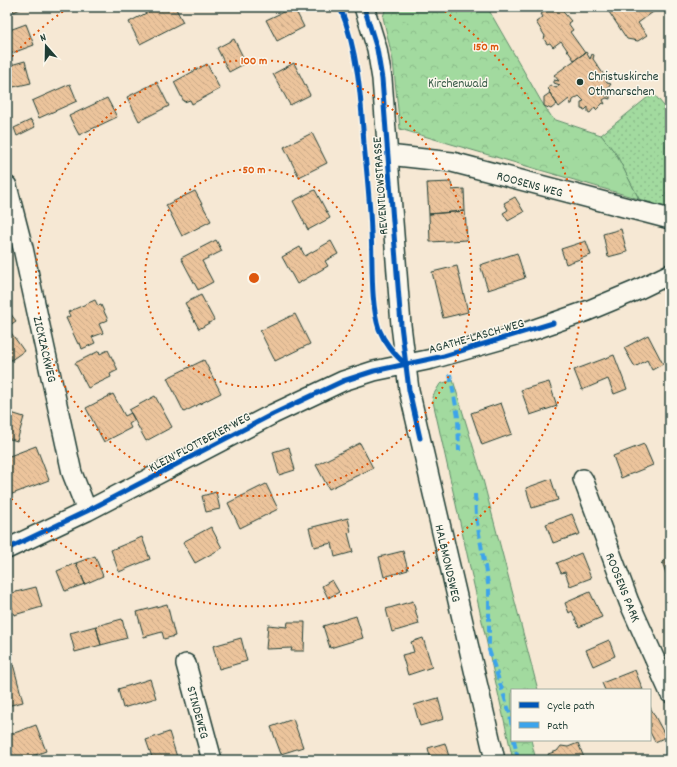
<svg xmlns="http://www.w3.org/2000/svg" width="677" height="767" font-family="Dekko,sans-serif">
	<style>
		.grass { fill: url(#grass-dots); stroke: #608c6a }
		.forest { fill: url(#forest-crowns); stroke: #608c6a }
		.building { fill: url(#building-back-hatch); stroke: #1f3d34 }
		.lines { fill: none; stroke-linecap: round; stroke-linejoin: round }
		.minor-casing { stroke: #1f3d34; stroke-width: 22 }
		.minor { stroke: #fbf7ec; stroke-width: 19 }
		.quiet { stroke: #3da4eb; stroke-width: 4; stroke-dasharray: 8 4; stroke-linecap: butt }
		.cycleway-casing { stroke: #fbf7ec; stroke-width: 8 }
		.cycleway { stroke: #0057b8; stroke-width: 5 }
		.ring { fill: none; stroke: #de580e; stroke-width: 2; stroke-dasharray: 2 4 }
		.poi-dot { fill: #1f3d34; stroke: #fbf7ec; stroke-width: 1.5 }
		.labels { text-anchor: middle; stroke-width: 3; stroke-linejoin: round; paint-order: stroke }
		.poi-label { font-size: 13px; fill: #1f3d34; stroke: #fbf7ec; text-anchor: start }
		.park-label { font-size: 13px; fill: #395c49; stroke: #fbf7ec }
		.street-label { font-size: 13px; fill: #1f3d34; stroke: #fbf7ec }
		.centre { fill: #de580e; stroke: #fbf7ec; stroke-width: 2 }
		.ring-label { font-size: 12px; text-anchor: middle; font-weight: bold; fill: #de580e; stroke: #fbf7ec; stroke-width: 3; stroke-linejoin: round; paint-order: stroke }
	</style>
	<defs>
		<pattern id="grass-dots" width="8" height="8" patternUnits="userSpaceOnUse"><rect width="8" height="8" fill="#a2da9f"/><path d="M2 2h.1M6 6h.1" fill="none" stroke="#8bbc8a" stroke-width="1.8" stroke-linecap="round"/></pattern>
		<pattern id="forest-crowns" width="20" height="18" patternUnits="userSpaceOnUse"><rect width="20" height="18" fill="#a2da9f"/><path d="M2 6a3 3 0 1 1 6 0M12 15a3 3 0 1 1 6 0" fill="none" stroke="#8bbc8a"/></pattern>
		<pattern id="building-back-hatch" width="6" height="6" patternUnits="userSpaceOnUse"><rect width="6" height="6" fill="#ecc49c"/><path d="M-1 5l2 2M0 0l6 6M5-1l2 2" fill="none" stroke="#caa987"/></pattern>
	</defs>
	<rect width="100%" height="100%" fill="#f6e8d4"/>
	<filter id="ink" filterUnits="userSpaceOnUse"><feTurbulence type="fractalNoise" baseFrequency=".025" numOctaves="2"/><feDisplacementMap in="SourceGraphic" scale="8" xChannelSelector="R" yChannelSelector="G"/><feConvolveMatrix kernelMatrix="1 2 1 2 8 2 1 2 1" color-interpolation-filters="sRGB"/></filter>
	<g filter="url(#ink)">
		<path class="grass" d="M653,93l17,20v96l-31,-10 -23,-45 -15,-19z"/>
		<path class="forest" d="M386,7h101l54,94 12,18 48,16 15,19 23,45 -239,-70 -7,-68 -10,-44z
			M453,380l29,96 56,214h-26v50h19l5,20h-23l-81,-363 8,-13z"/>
		<path class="building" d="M7,7h17l-10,5 -2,-4 -5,2z
			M158,7h17l8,15 -43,22 -11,-22z
			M294,7l10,20 -27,14 -11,-21z
			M551,7l1,2 7,-2 12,14 -3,2 5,7 -3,2 15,21 -11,7 -13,-19 -8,6 -3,-4 -3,1 -3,-5 1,-3 -9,-14 7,-5 -2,-3z
			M610,7h50l-22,16 9,12 -9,6 -11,-2 -20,-30z
			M26,24l8,21 -27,10v-24z
			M234,39l12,24 -17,9 -12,-24z
			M586,52l4,7 2,-5 2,1 -1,4 11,16 4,1 -1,2 -3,-1 3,6 4,1 -6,8 1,4h4v3l-4,-1 -3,2 2,4 -2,-1 -7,7 -1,-3 -5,6 -2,-1v-5l-3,3 -4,-1v-7l3,-1 -5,-5 -6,4 -1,4h-2l-1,-5 -10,8 -10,-15 1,-1 -2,-2 2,-4 6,3 4,-3 -6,-2v-3l5,1 -5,-6z
			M25,61l6,22 -22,5 -2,-22z
			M294,63l16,32 -20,10 -17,-31z
			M207,64l13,25 -28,15 -2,-4 -6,2 -10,-20z
			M157,82l12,24 -30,15 -12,-24z
			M70,84l7,17 -38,17 -7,-17z
			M550,93l7,11 -6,5 -7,-3v-9z
			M107,98l10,19 -38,18 -10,-19z
			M31,120l4,7 -18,9 -3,-8z
			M312,133l15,30 -28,14 -15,-30z
			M451,182l1,8 12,-1 1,22 -36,3 -2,-31z
			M315,190l15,28 -22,12 -15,-29z
			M195,191l16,30 -29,15 -16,-31z
			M515,197l9,15 -16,9 -5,-8 5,-3 -4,-7z
			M465,211l2,29 -37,2 -1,-28z
			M621,229l6,23 -19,5 -5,-23z
			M216,240l6,11 -20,10 11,21 -15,8 -17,-32z
			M331,241l7,13 -13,7 3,5 -31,18 -15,-27 18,-10 5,9z
			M586,241l5,14 -25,9 -5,-15z
			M517,253l8,25 -37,12 -8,-25z
			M457,266l11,46 -25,6 -11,-46z
			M201,295l13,25 -15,9 -14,-26z
			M95,300l3,6 3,-1 7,15 -9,4 4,9 -11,4 3,6 -13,6 -2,-6 -2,1 -12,-26 4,-2 -2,-4z
			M10,313l6,8 -9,6 17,24 -17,12v-49z
			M295,314l15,30 -35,17 -15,-30z
			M648,335l15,29 -11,6 -5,-10 -12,7 -11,-19z
			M108,350l10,20 -8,4 1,3 -23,11 -13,-25 24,-12 1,3z
			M614,355l13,34 -13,5 -6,-15 -26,11 -8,-20z
			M204,360l17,33 -37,19 -17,-34z
			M549,382l8,24 -27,9 -9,-25z
			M113,394l12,22 6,-3 4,7 -6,4 2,4 -27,14 -18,-34z
			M155,396l17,31 -26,14 -17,-31z
			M501,403l11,31 -30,11 -11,-32z
			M11,413l13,4 -7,24 -10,-3v-13z
			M360,443l13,25 -44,21 -13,-24z
			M644,444l9,21 -32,13 -8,-22z
			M36,446l13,34 -42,16v-39z
			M289,447l6,23 -16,5 -6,-23z
			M551,479l7,21 -26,8 -6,-20z
			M266,484l12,25 -38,19 -12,-25z
			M216,492l4,17 -14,3 -4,-16z
			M572,514l8,20 -27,9 -7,-19z
			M348,518l3,14 -3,1 5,19 -18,5 -3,-14 -18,4 -5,-19z
			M211,527l11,21 -27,15 -12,-21z
			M142,537l8,22 -31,13 -8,-22z
			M403,551l5,19 -24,7 -5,-20z
			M581,553l10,25 -21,8 -5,-14 -4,1 -4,-10z
			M95,556l8,20 -18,8 -9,-21z
			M670,559v25l-8,-22z
			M76,563l9,21 -20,7 -8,-20z
			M332,580l7,12 -11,6 -6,-12z
			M36,587l6,20 -28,8 -6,-21z
			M590,592l12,25 -23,10 -7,-16 -3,2 -4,-10z
			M413,601l6,23 -27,8 -6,-23z
			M167,604l8,32 -11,3 -2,-7 -18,5 -7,-25z
			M356,616l7,22 -33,10 -7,-22z
			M122,619l5,19 -26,7 -5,-19z
			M288,622h17l-1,29h-13l1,-3 -26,1 2,-24 19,2z
			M96,626l5,19 -26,7 -5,-19z
			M241,638l6,23 -28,8 -6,-23z
			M423,638l9,29 -24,8 -6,-20 12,-3 -3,-10z
			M609,640l6,16 -22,10 -7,-16z
			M13,664l10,38 -16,4v-41z
			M635,670l8,20h-38l-3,-7z
			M150,679l6,19 -33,10 -5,-19z
			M438,698l6,21 -24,7 -6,-21z
			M650,707l16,30 -11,5 -5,-10z
			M293,719l10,28 -22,7 -10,-27z
			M36,725l10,26 -24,9h-15v-19l4,-1 -2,-5z
			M169,732l8,25 -10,3h-14l-7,-20z
			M445,743l5,17h-19l-3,-12z
			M578,743l7,17h-35l-2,-6 9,-3 4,-5 7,1z"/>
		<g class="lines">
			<g class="minor-casing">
				<path id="minor" d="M364,7l13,42 5,30 19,246 8,65 86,370
					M388,155l64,7 218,57
					M7,186l16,62 49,225 15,38
					M583,479l46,123 41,91
					M7,549l80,-38 186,-97 70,-33 31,-10 58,-12 92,-26 63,-22 48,-20 35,-17
					M186,664l26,96"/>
			</g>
			<use href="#minor" class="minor"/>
			<path class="quiet" d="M450,374l8,43 1,34
				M475,494l1,23 13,72v61l21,64 2,14
				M514,740l4,20"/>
			<g class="cycleway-casing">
				<path id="cycleway" d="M340,7c18,44 21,90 24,137 3,29 6,59 7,88 2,29 -1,70 8,97 6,15 15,25 27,36
					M364,7l13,42 5,30 19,246 8,65 11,48
					M7,549l80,-38 186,-97 70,-33 31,-10 70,-15 109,-33"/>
			</g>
			<use href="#cycleway" class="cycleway"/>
		</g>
	</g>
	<g class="ring">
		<circle cx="254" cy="278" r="109"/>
		<circle cx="254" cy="278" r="218"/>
		<path d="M8 61A328 328 0 0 1 68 8M440 8A328 328 0 1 1 8 495"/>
	</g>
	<circle class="poi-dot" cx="580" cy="82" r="4"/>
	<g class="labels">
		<g class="poi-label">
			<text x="588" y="80">Christuskirche<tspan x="588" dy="15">Othmarschen</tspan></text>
		</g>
		<g class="park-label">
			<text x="458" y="87">Kirchenwald</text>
		</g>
		<g class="street-label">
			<text transform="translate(530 183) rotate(15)" y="5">ROOSENS WEG</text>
			<text transform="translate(379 186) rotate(-94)" y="5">REVENTLOWSTRASSE</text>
			<text transform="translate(476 335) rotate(-16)" y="5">AGATHE-LASCH-WEG</text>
			<text transform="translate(46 349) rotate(77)" y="5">ZICKZACKWEG</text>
			<text transform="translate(199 441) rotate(-28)" y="5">KLEIN FLOTTBEKER WEG</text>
			<text transform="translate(449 563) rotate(77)" y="5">HALBMONDSWEG</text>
			<text transform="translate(624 587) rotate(68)" y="5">ROOSENS PARK</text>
			<text transform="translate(199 712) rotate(75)" y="5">STINDEWEG</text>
		</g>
	</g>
	<circle cx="254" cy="278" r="6" class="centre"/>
	<g class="ring-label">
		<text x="486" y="50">150 m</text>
		<text x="254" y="64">100 m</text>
		<text x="254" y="173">50 m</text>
	</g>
	<rect width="677" height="767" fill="none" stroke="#fbf7ec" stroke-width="24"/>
	<rect x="12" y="12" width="653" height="743" fill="none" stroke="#1f3d34" stroke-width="1.5" filter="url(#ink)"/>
	<rect x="511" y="689" width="140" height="52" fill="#fbf7ec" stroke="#a3ada2"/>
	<rect x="519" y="702" width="20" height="6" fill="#0057b8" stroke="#a3ada2"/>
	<text x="547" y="709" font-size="12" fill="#1f3d34">Cycle path</text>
	<rect x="519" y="722" width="20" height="6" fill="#3da4eb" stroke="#a3ada2"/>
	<text x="547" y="729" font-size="12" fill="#1f3d34">Path</text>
	<g transform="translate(46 46) rotate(340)" stroke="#fbf7ec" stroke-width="3" paint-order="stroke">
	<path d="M0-3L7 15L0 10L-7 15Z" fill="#1f3d34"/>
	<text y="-6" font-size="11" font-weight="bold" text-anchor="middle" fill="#1f3d34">N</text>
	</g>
</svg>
